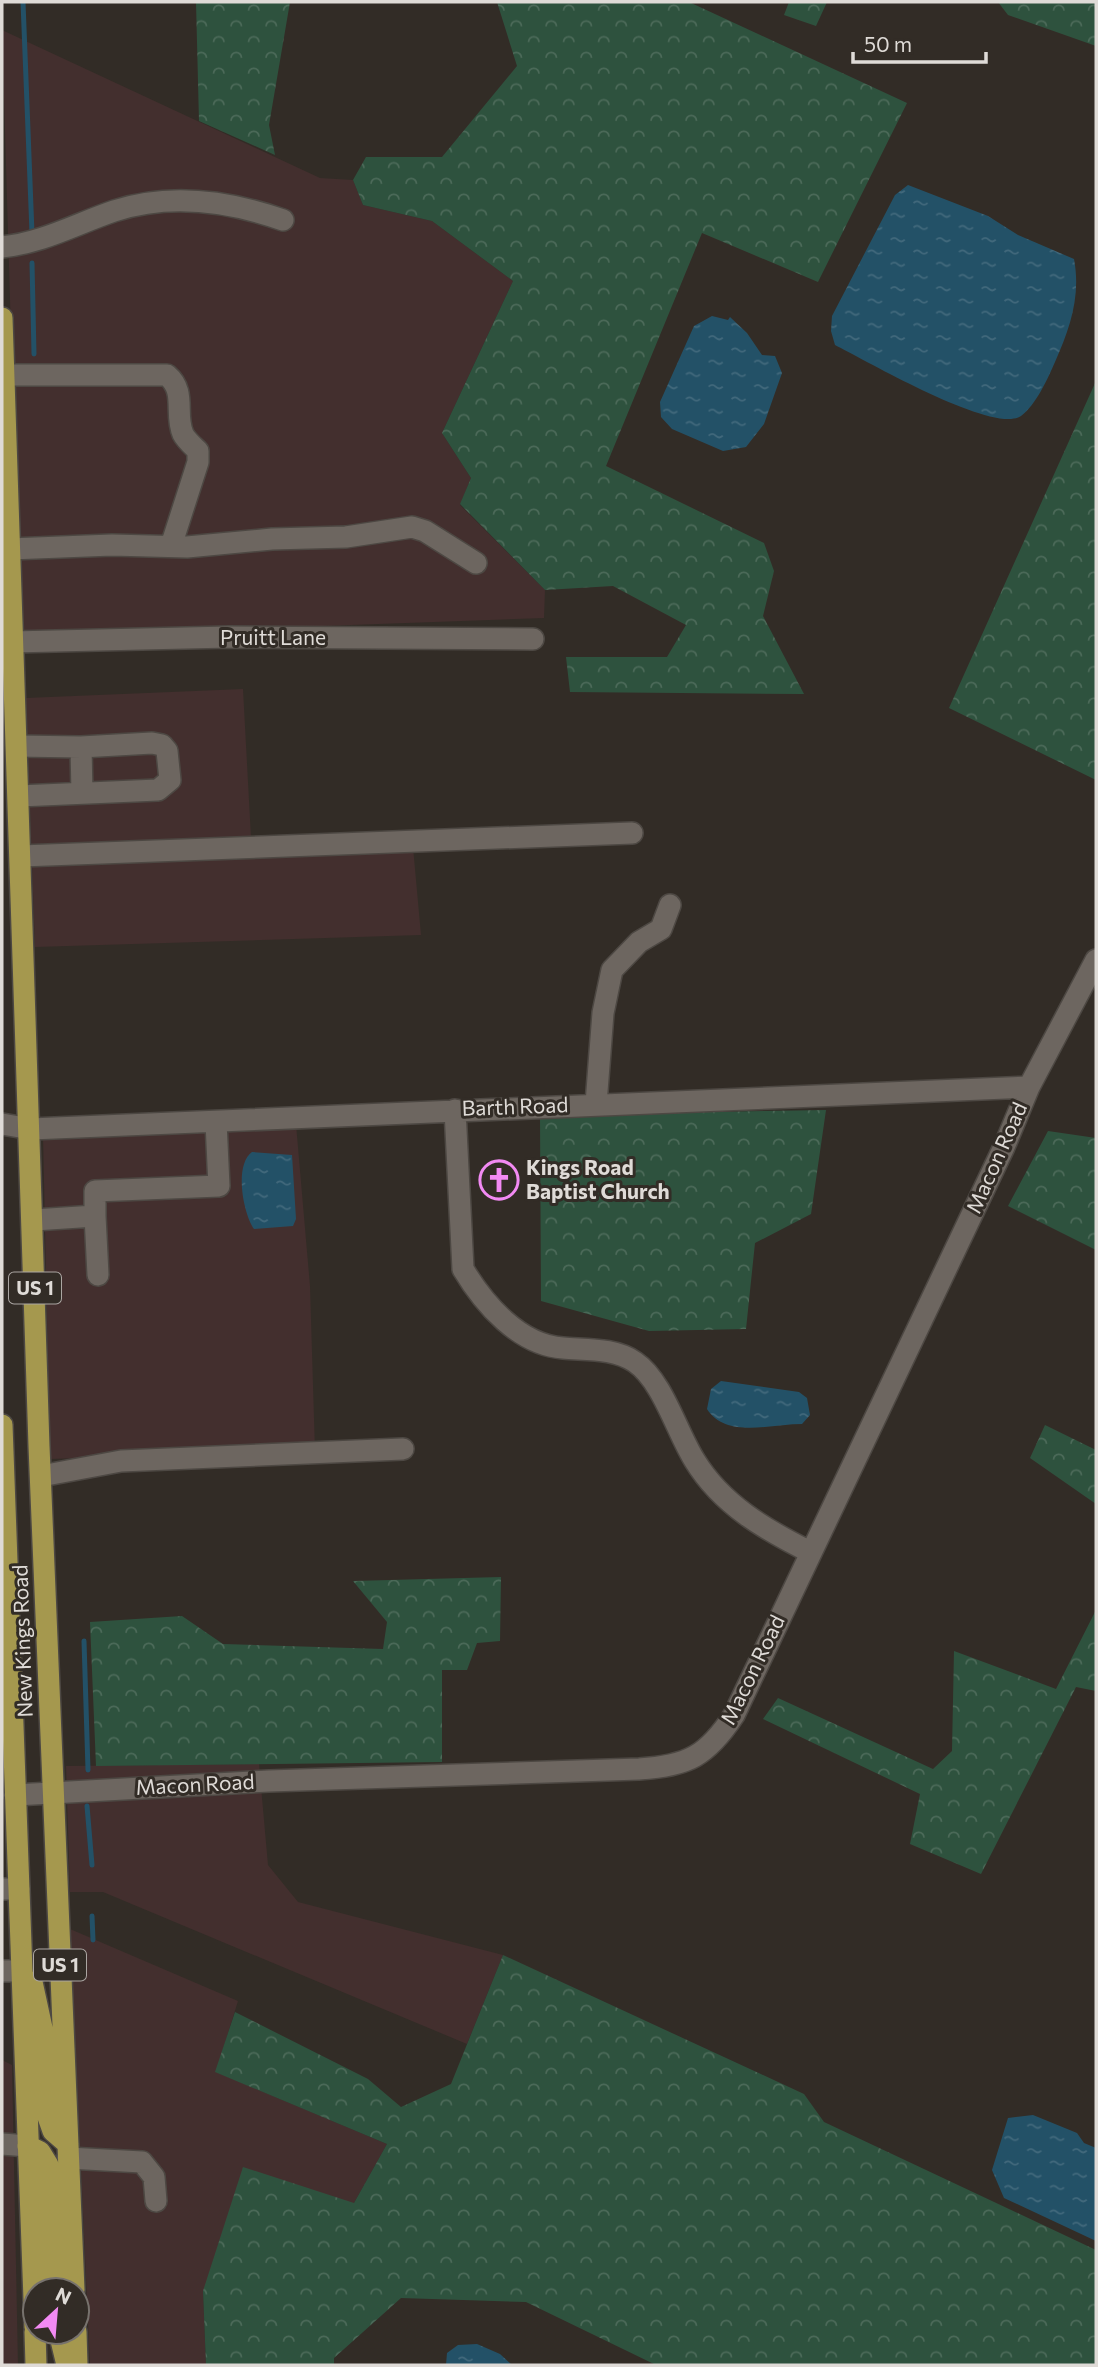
<svg xmlns="http://www.w3.org/2000/svg" width="1098" height="2367" font-family="Commissioner,sans-serif">
	<style>
		.commercial { fill: #432f2e }
		.forest { fill: url(#forest-crowns) }
		.water { fill: url(#water-ripples) }
		.lines { fill: none; stroke-linecap: round; stroke-linejoin: round }
		.stream { stroke: #235167; stroke-width: 5 }
		.minor-casing { stroke: #4d4843; stroke-width: 24 }
		.highway-casing { stroke: #4d4843; stroke-width: 24 }
		.minor { stroke: #6d6660; stroke-width: 21 }
		.highway { stroke: #a5984e; stroke-width: 21 }
		.labels { text-anchor: middle; stroke-width: 6; stroke-linejoin: round; paint-order: stroke }
		.shield { fill: #322c26; stroke: #aba6a2; stroke-width: 2 }
		.shield-label { font-size: 19px; font-weight: bold; fill: #dfdbd7 }
		.street-label { font-size: 21px; fill: #dfdbd7; stroke: #322c26 }
		.poi-label { font-size: 21px; font-weight: bold; fill: #dfdbd7; stroke: #322c26; text-anchor: start }
	</style>
	<defs>
		<pattern id="forest-crowns" width="20" height="18" patternUnits="userSpaceOnUse" patternTransform="scale(1.75)"><rect width="20" height="18" fill="#2e523e"/><path d="M2 6a3 3 0 1 1 6 0M12 15a3 3 0 1 1 6 0" fill="none" stroke="#4c6a59"/></pattern>
		<pattern id="water-ripples" width="26" height="14" patternUnits="userSpaceOnUse" patternTransform="scale(1.75)"><rect width="26" height="14" fill="#235167"/><path d="M2 4q2-2 4 0t4 0M15 11q2-2 4 0t4 0" fill="none" stroke="#42697c"/></pattern>
	</defs>
	<rect width="100%" height="100%" fill="#322c26"/>
	<path class="commercial" d="M2,30l318,148 33,2 10,25 69,16 81,60 -71,152 29,45 -11,27 85,85 -1,28 -524,19z
		M243,689l9,167 161,-9 8,88 -386,12 -9,-249z
		M296,1124l14,162 5,165 -265,8 -7,-323z
		M259,1764l9,101 30,37 205,53 -36,89 -364,-152h-33l-4,-126z
		M70,1929l168,72 -22,71 171,72 -33,59 -151,88 3,74h-116z
		M2,2060l10,5 6,300h-16z"/>
	<path class="forest" d="M196,2h94l-21,123 6,30 -76,-34z
		M497,2h192l218,101 -89,179 -116,-49 -96,233 158,77 10,28 -11,45 41,78 -234,-2 -4,-35h101l19,-32 -73,-39 -68,4 -85,-86 11,-26 -29,-45 71,-152 -81,-60 -69,-16 -10,-25 13,-23h76l75,-91z
		M789,2h38l-11,24 -32,-11z
		M998,2h98v44l-88,-31z
		M1096,381v399l-147,-72z
		M826,1110l-15,104 -56,29 -9,86 -97,2 -108,-30 -1,-186z
		M1048,1131l48,7v112l-88,-44z
		M1045,1425l51,25v54l-66,-46z
		M501,1577l-1,64 -23,2 -10,27h-25v92l-346,4 -6,-144 92,-6 41,28 160,5 4,-27 -34,-41z
		M1096,1610v81l-20,-4 -95,187 -71,-30 10,-50 -157,-75 15,-21 155,71 19,-18 2,-100 102,38z
		M503,1955l301,139 20,28 272,128v115h-440l-130,-63 -125,-4 -67,60v7h-128l-3,-74 40,-124 111,36 33,-59 -172,-72 20,-60 133,67 33,28 50,-23z"/>
	<path class="water" d="M908,185l80,31 30,19 56,24c7,37 -4,69 -19,103 -7,16 -19,43 -34,54 -27,19 -156,-56 -186,-71l-4,-14 1,-15 63,-121z
		M712,316l16,4 2,-3 17,16 15,22 13,1 7,17 -18,51 -18,23 -23,4 -51,-22 -11,-12 -1,-15 34,-76z
		M252,1152l40,3 4,64 -3,7 -39,3c-11,-16 -20,-64 -2,-77z
		M721,1381l78,11 8,6 3,17 -8,9c-31,0 -76,15 -95,-15l4,-20z
		M1033,2115l44,18 7,10 12,5v93l-92,-43 -12,-28 16,-52z
		M477,2344l23,10 12,11h-66l1,-12 11,-8z"/>
	<g class="lines">
		<path class="stream" d="M23,2l9,231
			M32,263l2,91
			M84,1641l4,129
			M87,1806l5,59
			M92,1916l1,24"/>
		<g class="minor-casing">
			<path id="minor" d="M2,247c40,-4 74,-23 112,-36 55,-18 115,-10 169,9
				M4,375h163c20,17 7,38 16,59 3,6 10,12 15,17v11l-27,84
				M10,549l102,-4 75,2 85,-8 74,-2 66,-10 13,4 51,32
				M12,642l217,-5 304,2
				M17,746l64,1
				M19,796l139,-6 12,-10 -3,-29 -5,-6 -10,-2 -71,4 1,46
				M21,856l611,-23
				M596,1104l7,-91 9,-43 27,-28 22,-13 9,-24
				M455,1110l8,159c21,35 56,76 100,79 24,2 52,0 72,14 28,19 42,71 60,99 27,44 71,69 115,91
				M2,1124l29,5 998,-42
				M95,1216v-25l124,-5 -3,-64
				M34,1220l61,-4 3,59
				M41,1476l80,-15 282,-12
				M15,1795l254,-14 370,-12c49,-3 68,-13 95,-54l270,-568 25,-60 67,-127
				M2,1889h17
				M2,1971h20
				M2,2144l26,2
				M68,2158l74,4 12,15 2,24"/>
		</g>
		<g class="highway-casing">
			<path id="highway" d="M2,318l37,1128 35,844
				M2,1425l33,902
				M32,1982l12,55 4,80 5,14 15,13
				M28,2146l12,6 8,13 5,125
				M35,2332l1,33
				M59,2332l8,33
				M76,2332l1,33"/>
		</g>
		<use href="#minor" class="minor"/>
		<use href="#highway" class="highway"/>
	</g>
	<defs>
		<g id="church-ring" transform="scale(2.0125)"><circle r="9.5" fill="#322c26" stroke="#f28af3" stroke-width="1.5"/><path d="M-1.2-6h2.4v3.5h3.3v2.4h-3.3V6h-2.4V-.1h-3.3v-2.4h3.3Z" fill="#f28af3"/></g>
	</defs>
	<g fill-rule="evenodd">
		<use href="#church-ring" x="499" y="1180"/>
	</g>
	<g class="labels">
		<g class="shield">
			<rect x="9" y="1272.5" width="52" height="31" rx="5"/>
			<rect x="34" y="1949.5" width="52" height="31" rx="5"/>
		</g>
		<g class="shield-label">
			<text x="35" y="1295">US 1</text>
			<text x="60" y="1972">US 1</text>
		</g>
		<g class="street-label">
			<text x="273" y="645">Pruitt Lane</text>
			<text transform="translate(515 1107) rotate(-2)" y="7">Barth Road</text>
			<text transform="translate(997 1158) rotate(-66)" y="7">Macon Road</text>
			<text transform="translate(23 1641) rotate(-92)" y="7">New Kings Road</text>
			<text transform="translate(753 1670) rotate(-64)" y="7">Macon Road</text>
			<text transform="translate(195 1785) rotate(-3)" y="7">Macon Road</text>
		</g>
		<g class="poi-label">
			<text x="526" y="1175">Kings Road<tspan x="526" dy="24">Baptist Church</tspan></text>
		</g>
	</g>
	<rect width="1098" height="2367" fill="none" stroke="#dfdbd7" stroke-width="7"/>
	<g transform="translate(56 2311) rotate(26)"><circle r="33" fill="#322c26" stroke="#77726d" stroke-width="2"/>
	<path d="M0-5L12 26L0 18L-12 26Z" fill="#f28af3"/>
	<text y="-10" font-size="19" font-weight="bold" text-anchor="middle" fill="#dfdbd7">N</text>
	</g>
	<path d="M853 52v10h133v-10" fill="none" stroke="#dfdbd7" stroke-width="3.5"/>
	<text x="864" y="52" font-size="21" fill="#dfdbd7" stroke="#322c26" stroke-width="5" paint-order="stroke">50 m</text>
</svg>
